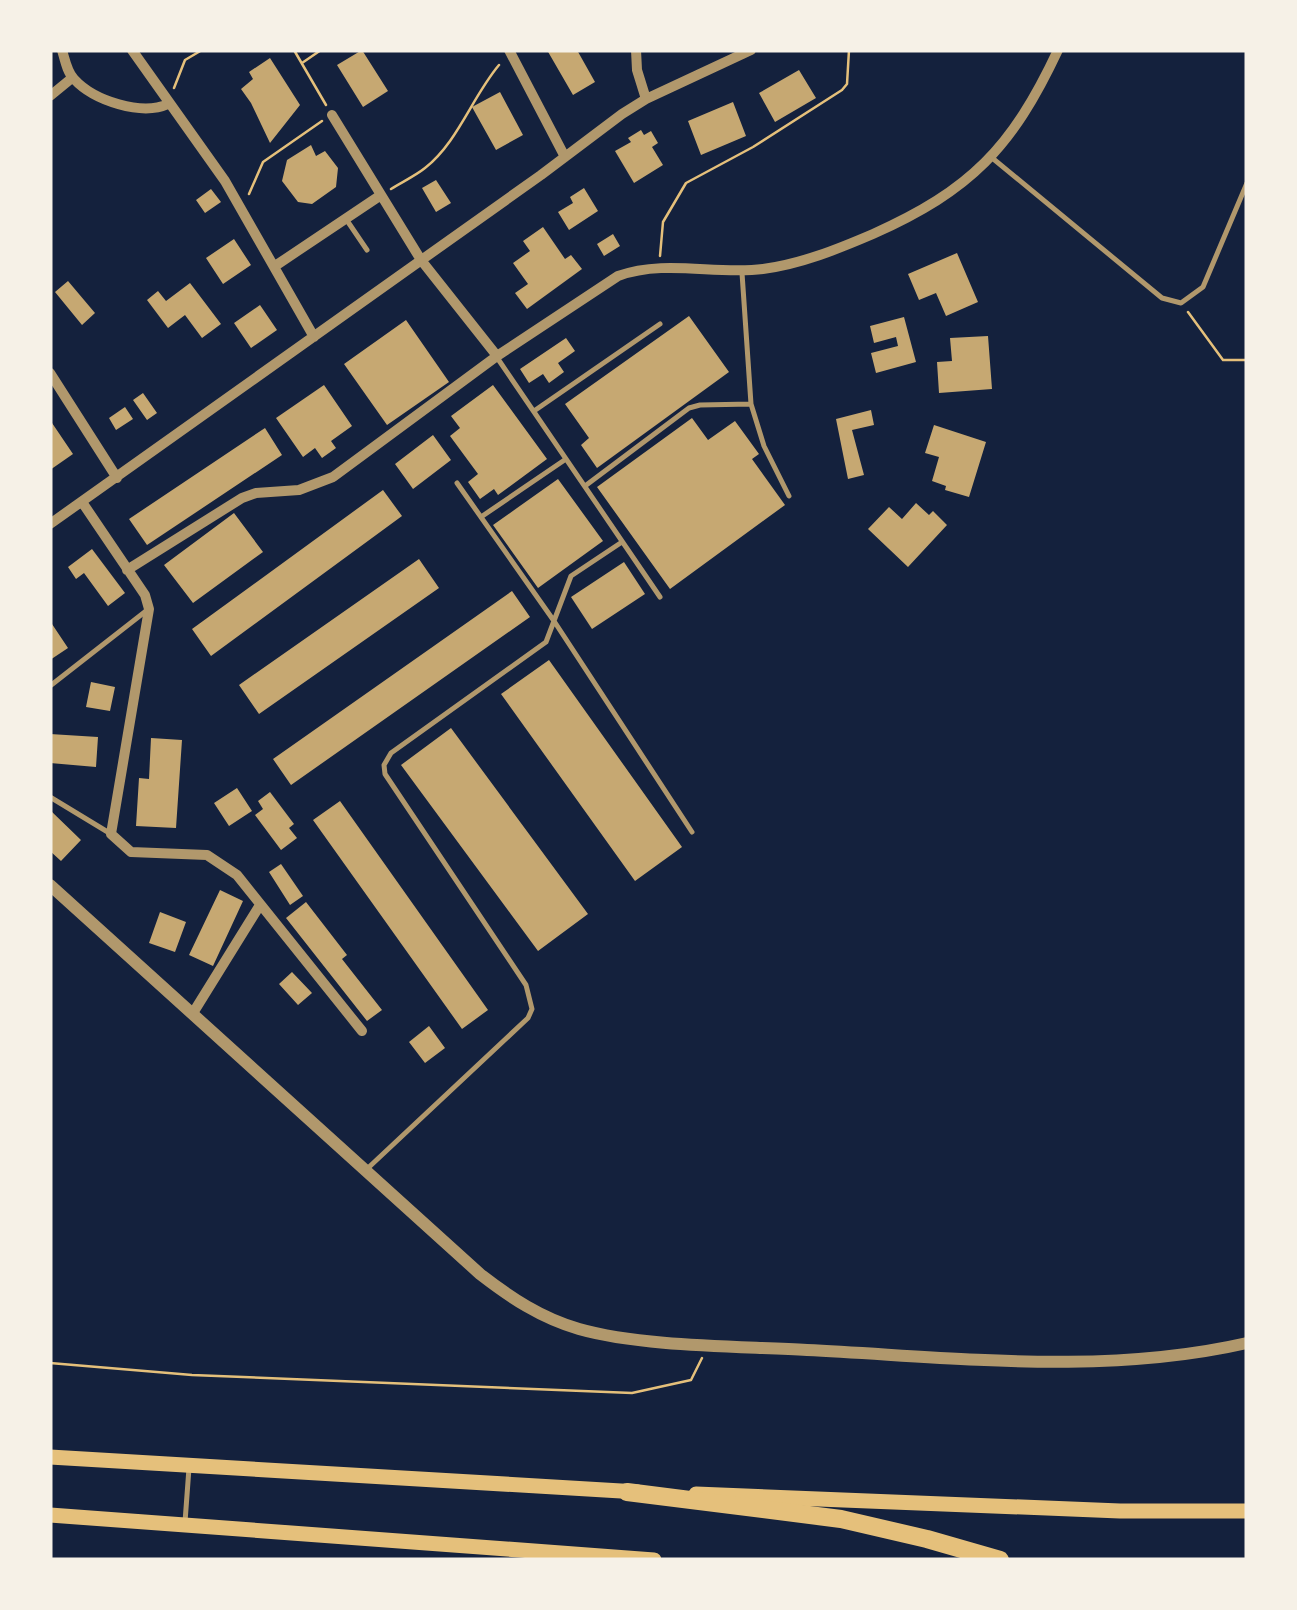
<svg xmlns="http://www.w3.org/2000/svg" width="1297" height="1610" font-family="'Times New Roman',serif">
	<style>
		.building { fill: #c6a872 }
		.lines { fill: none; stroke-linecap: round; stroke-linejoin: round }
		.path { stroke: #e5c07b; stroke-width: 2.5 }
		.service { stroke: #b1986c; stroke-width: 5 }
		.minor { stroke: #b1986c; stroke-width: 10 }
		.tertiary { stroke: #b1986c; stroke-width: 12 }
		.trunk { stroke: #e5c07b; stroke-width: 15 }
		.motorway { stroke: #e5c07b; stroke-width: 18 }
	</style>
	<rect width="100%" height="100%" fill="#14213d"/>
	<path class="building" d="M362,50l26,41 -25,16 -26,-42z
		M547,50h30l18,32 -22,13z
		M270,58l30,47 -30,38 -19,-40 -10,-14 12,-10 -4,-7z
		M799,70l17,28 -41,24 -16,-29z
		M500,92l23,43 -27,15 -24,-43z
		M733,102l13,34 -45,19 -13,-34z
		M641,130l3,5 7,-4 7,12 -6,4 11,18 -29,18 -19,-32 16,-9 -3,-4z
		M311,145l5,11 9,-5 13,17 -2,19 -24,17 -14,-2 -16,-21 5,-21z
		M436,180l15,23 -15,9 -14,-24z
		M584,188l14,23 -29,19 -11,-18 15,-9 -3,-6z
		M211,189l10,13 -16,11 -9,-13z
		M543,227l22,32 6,-4 11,14 -55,40 -12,-16 13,-9 -15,-21 17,-12 -7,-10z
		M613,234l7,12 -16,10 -7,-12z
		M234,239l17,26 -28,19 -17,-26z
		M957,253l21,49 -32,14 -10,-23 -17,7 -11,-26z
		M68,281l27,32 -13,12 -27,-33z
		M190,283l31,41 -19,14 -17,-23 -17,13 -21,-28 11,-9 8,10z
		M260,305l17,25 -26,18 -17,-25z
		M689,316l40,56 -132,96 -16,-23 8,-7 -24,-34z
		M904,317l12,45 -40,11 -5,-20 27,-7 -2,-9 -22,6 -4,-17z
		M406,320l43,62 -62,43 -43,-61z
		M988,336l4,53 -53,4 -2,-31 15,-1 -2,-23z
		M566,338l9,13 -17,12 6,9 -15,11 -6,-9 -14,9 -9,-14z
		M324,385l28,41 -21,15 5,7 -14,10 -7,-10 -12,9 -27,-39z
		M493,385l54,74 -49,36 -4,-6 -14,10 -12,-17 10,-8 -28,-38 10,-8 -9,-12z
		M143,393l14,20 -10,7 -14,-20z
		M125,407l8,12 -17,11 -7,-12z
		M871,410l3,15 -22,5 12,45 -16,4 -12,-60z
		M692,418l16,22 27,-19 24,33 -7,5 33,46 -115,84 -73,-102z
		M50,420l23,34 -23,16z
		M934,425l52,17 -17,55 -24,-7 1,-4 -14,-5 7,-24 -14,-4z
		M265,428l17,27 -135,90 -18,-26z
		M433,435l18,25 -38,29 -18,-25z
		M558,479l45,62 -65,47 -45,-63z
		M383,490l19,26 -191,140 -19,-27z
		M916,503l13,12 4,-4 14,14 -39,42 -40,-38 21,-22 13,12z
		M234,513l29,39 -70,51 -29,-38z
		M92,549l33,44 -17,13 -24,-33 -8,6 -8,-12z
		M419,559l20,29 -180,126 -20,-29z
		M624,562l21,32 -53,35 -21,-32z
		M512,591l18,26 -239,168 -18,-26z
		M50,621l18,27 -18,12z
		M549,660l133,187 -47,34 -134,-187z
		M91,682l24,5 -5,24 -24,-4z
		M451,728l137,186 -50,37 -137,-186z
		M50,734l48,3 -2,30 -46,-4z
		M151,738l31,2 -6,88 -40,-2 3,-48 10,1z
		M237,788l15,23 -23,15 -15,-23z
		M270,792l24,32 -5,4 8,10 -16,12 -26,-35 8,-6 -5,-8z
		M340,801l148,209 -26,19 -149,-209z
		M50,810l31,30 -20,21 -11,-10z
		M281,864l22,32 -13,9 -21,-33z
		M220,890l23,11 -30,65 -24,-11z
		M306,902l41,53 -5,4 40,51 -15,11 -81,-103z
		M160,912l26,10 -11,30 -26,-9z
		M292,972l20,21 -14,12 -19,-21z
		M429,1026l16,22 -20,15 -16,-21z"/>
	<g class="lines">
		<path class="path" d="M294,50l32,55
			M302,63l19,-13
			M174,88l11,-28 17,-10
			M391,189c11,-7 24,-13 34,-21 33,-26 47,-71 74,-103
			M249,194l14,-32 59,-41
			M660,256l3,-34 23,-39 67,-36 89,-57 5,-6 2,-34
			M1188,312l35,48h24
			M50,1363l142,12 440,18 59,-13 11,-22"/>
		<path class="service" d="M991,157l171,141 19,5 22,-16 44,-104
			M346,219l21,31
			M742,273l9,131 13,42 25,50
			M498,359l162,238
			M534,411l126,-87
			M457,483l97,138 138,211
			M585,486l104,-78 11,-3 51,-1
			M481,517l85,-58
			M50,686l96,-75
			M50,797l61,37
			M368,1168l160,-150 4,-9 -6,-24 -141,-211 -1,-9 7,-12 155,-111 25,-66 51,-34
			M185,1522l4,-54"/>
		<path class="minor" d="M62,50c3,10 5,22 12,29 20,22 68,37 94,25
			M132,50l93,131 89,156
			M509,50l56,107
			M636,50l1,20 9,29
			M50,96l22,-18
			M332,115l89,145 76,96
			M275,266l106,-71
			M50,373l67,105
			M82,502l63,93 4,14 -38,225 20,18 76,3 30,20 125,156
			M50,524l491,-349 81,-61 24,-15 105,-49
			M127,570l115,-72 14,-5 43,-3 34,-13 164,-121 121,-80c47,-17 97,-1 145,-7 38,-5 75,-20 110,-35 98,-44 139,-86 185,-184
			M193,1013l67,-108"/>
		<path class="tertiary" d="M50,885l430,389c31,24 61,44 99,55 64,18 159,17 228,21 145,7 296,26 440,-7"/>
		<path class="trunk" d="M50,1457l588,35
			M696,1494l424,17h127
			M50,1515l604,45"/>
		<path class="motorway" d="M627,1492l214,27 86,20 73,21"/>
	</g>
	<rect width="1297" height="1610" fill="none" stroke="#f6f1e7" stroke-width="105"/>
</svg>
